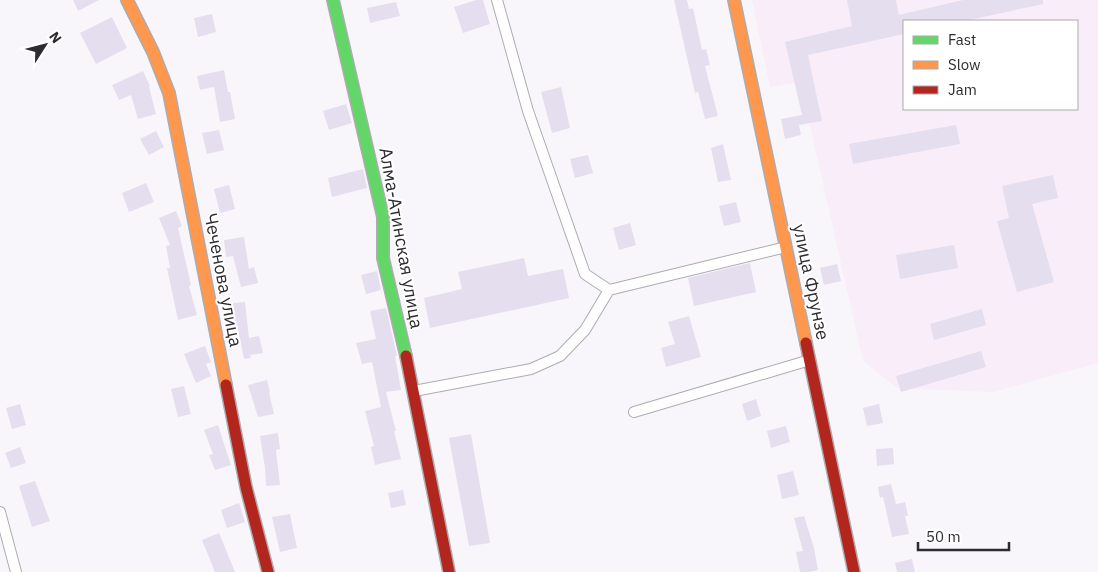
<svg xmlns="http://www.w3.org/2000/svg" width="1098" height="572" font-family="'IBM Plex Sans',sans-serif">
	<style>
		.industrial { fill: #f8edf8; fill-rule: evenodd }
		.building { fill: #e5deee }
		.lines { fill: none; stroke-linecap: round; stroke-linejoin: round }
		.street-casing { stroke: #adacb0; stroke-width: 12 }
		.fast-casing { stroke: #adacb0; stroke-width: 14 }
		.slow-casing { stroke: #adacb0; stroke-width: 14 }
		.jam-casing { stroke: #adacb0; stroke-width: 14 }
		.street { stroke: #fefefe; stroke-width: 10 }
		.fast { stroke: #63d668; stroke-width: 11 }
		.slow { stroke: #ff974d; stroke-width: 11 }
		.jam { stroke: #b3261e; stroke-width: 11 }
		.labels { text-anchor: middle; stroke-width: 4; stroke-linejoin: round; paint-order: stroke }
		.street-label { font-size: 18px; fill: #2d2b2f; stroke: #fff }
	</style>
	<rect width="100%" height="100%" fill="#f8f6fb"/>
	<path class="industrial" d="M752,0h346v363l-105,29 -96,-4 -34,-27 -63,-279 -30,5zM904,21h173v88h-173z"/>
	<path class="building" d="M73,0h26l-21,11z
		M476,0h7l7,24 -27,9 -9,-26z
		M674,0h13l2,9 4,-1 9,42 4,-1 4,16 -5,1 13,50 -13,3 -7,-27 -3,1z
		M847,0h49l3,15 64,-15h80v4l-79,17h-60v13l-96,21 14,66 -23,4 2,10 -16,4 -4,-20 21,-4 -17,-73 67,-16z
		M396,2l4,14 -30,7 -3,-15z
		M212,14l4,18 -18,5 -4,-19z
		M112,17l15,31 -31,16 -16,-31z
		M224,70l4,22h2l5,27 -15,3 -6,-35 -14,3 -3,-14z
		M143,71l7,15 -1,1 7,27 -18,5 -7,-24 -12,5 -7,-15z
		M561,87l9,41 -18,5 -11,-41z
		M346,104l6,19 -23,7 -6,-19z
		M956,125l4,19 -107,20 -4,-20z
		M219,130l5,20 -17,4 -5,-21z
		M156,131l8,16 -15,8 -9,-16z
		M723,144l8,36 -13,2 -7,-34z
		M588,155l5,18 -18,5 -5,-19z
		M363,169l4,19 -35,9 -4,-19z
		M1053,175l5,23 -26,6 22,78 -37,10 -20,-71 12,-3 -7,-32z
		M146,183l8,19 -25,10 -7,-19z
		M229,185l6,24 -15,4 -6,-24z
		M736,202l5,20 -17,4 -5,-20z
		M176,211l6,15 -4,2 13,57 -2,1 8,29 -19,5 -11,-52h3l-4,-22 4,-1 -11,-27z
		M630,223l6,22 -17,5 -6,-22z
		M244,237l5,32 5,-2 4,16 -17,4 -8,-31 -7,1 -2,-17z
		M954,245l4,23 -58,11 -4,-24z
		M524,258l4,18 35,-7 6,29 -139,30 -6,-30 38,-9 -4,-17z
		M750,263l6,29 -62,14 -6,-28z
		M837,264l4,17 -17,4 -4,-17z
		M377,271l4,19 -15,4 -5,-19z
		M245,302l4,36 10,-2 4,17 -13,2 1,3 -7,1 -7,-35h-2l-2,-21z
		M386,308l11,48h-2l6,34 -15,2 10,39h-2l7,28 -26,6 -4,-18 3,-1 -9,-35 16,-4 -9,-45 -10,2 -6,-21 20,-4 -6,-28z
		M982,309l4,16 -52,15 -4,-16z
		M689,316l12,41 -35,10 -5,-19 14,-4 -7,-22z
		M205,346l6,16 -5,2 5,12 -15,7 -12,-29z
		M981,351l5,16 -85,25 -5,-16z
		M267,380l3,12 -1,1 5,21 -16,3 -10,-32z
		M184,386l7,28 -13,3 -7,-28z
		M756,399l5,17 -14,5 -5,-17z
		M20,404l6,21 -14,4 -6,-21z
		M879,404l4,19 -16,3 -4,-18z
		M218,425l13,40 -16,5 -6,-15 4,-1 -9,-24z
		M786,426l4,16 -19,6 -4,-17z
		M278,433l2,16 -4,1 4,35 -14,1 -1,-18 -5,-32z
		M471,434l19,109 -21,3 -20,-108z
		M20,447l6,16 -15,5 -6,-15z
		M893,448l1,16 -17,2 -1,-17z
		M793,471l6,24 -17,4 -5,-24z
		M35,481l15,40 -18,6 -13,-41z
		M891,484l5,20 9,-2 3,14h-3l4,18 -17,3 -9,-40 -3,1 -2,-11z
		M403,490l3,15 -15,3 -3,-15z
		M239,503l6,19 -18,6 -6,-18z
		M290,514l7,34 -17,4 -8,-35z
		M804,516l10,32 4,22 -9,2h-9l-4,-20 7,-1 -9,-33z
		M219,533l16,39h-20l-13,-32z
		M912,559l3,13h-18l-2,-9z"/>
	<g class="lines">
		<g class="street-casing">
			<path id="street" d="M497,0l31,111 57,163 24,16
				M414,391l117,-22 29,-13 25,-26 24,-40 177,-43
				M634,412l176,-52
				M0,512l16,60"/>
		</g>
		<g class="fast-casing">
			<path id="fast" d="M333,0l50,217v41l23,98"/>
		</g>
		<g class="slow-casing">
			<path id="slow" d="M127,0l26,52 16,41 57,292
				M734,0l72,343"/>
		</g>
		<g class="jam-casing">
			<path id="jam" d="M806,343l48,229
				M406,356l43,216
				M226,385l20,102 22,85"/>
		</g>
		<use href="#street" class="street"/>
		<use href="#fast" class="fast"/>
		<use href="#slow" class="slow"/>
		<use href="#jam" class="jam"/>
	</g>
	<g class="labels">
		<g class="street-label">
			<text transform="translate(401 238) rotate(80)" y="6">Алма-Атинская улица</text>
			<text transform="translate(223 280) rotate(79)" y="6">Чеченова улица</text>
			<text transform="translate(811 282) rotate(78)" y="6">улица Фрунзе</text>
		</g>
	</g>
	<rect x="903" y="20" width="175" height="90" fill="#ffffff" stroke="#abaaac"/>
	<rect x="913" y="36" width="25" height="8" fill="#63d668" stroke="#abaaac"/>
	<text x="948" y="45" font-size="15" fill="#2d2b2f">Fast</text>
	<rect x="913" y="61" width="25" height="8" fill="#ff974d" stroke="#abaaac"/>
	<text x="948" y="70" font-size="15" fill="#2d2b2f">Slow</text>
	<rect x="913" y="86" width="25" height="8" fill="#b3261e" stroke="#abaaac"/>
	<text x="948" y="95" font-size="15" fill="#2d2b2f">Jam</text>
	<g transform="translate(45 45) rotate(54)" stroke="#ffffff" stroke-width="4" paint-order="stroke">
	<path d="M0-4L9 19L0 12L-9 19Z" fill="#2d2b2f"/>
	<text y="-8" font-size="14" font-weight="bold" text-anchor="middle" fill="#2d2b2f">N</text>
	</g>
	<path d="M918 542v8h91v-8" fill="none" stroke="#2d2b2f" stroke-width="2.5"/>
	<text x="926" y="542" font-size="15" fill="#2d2b2f" stroke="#ffffff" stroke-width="4" paint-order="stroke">50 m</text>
</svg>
